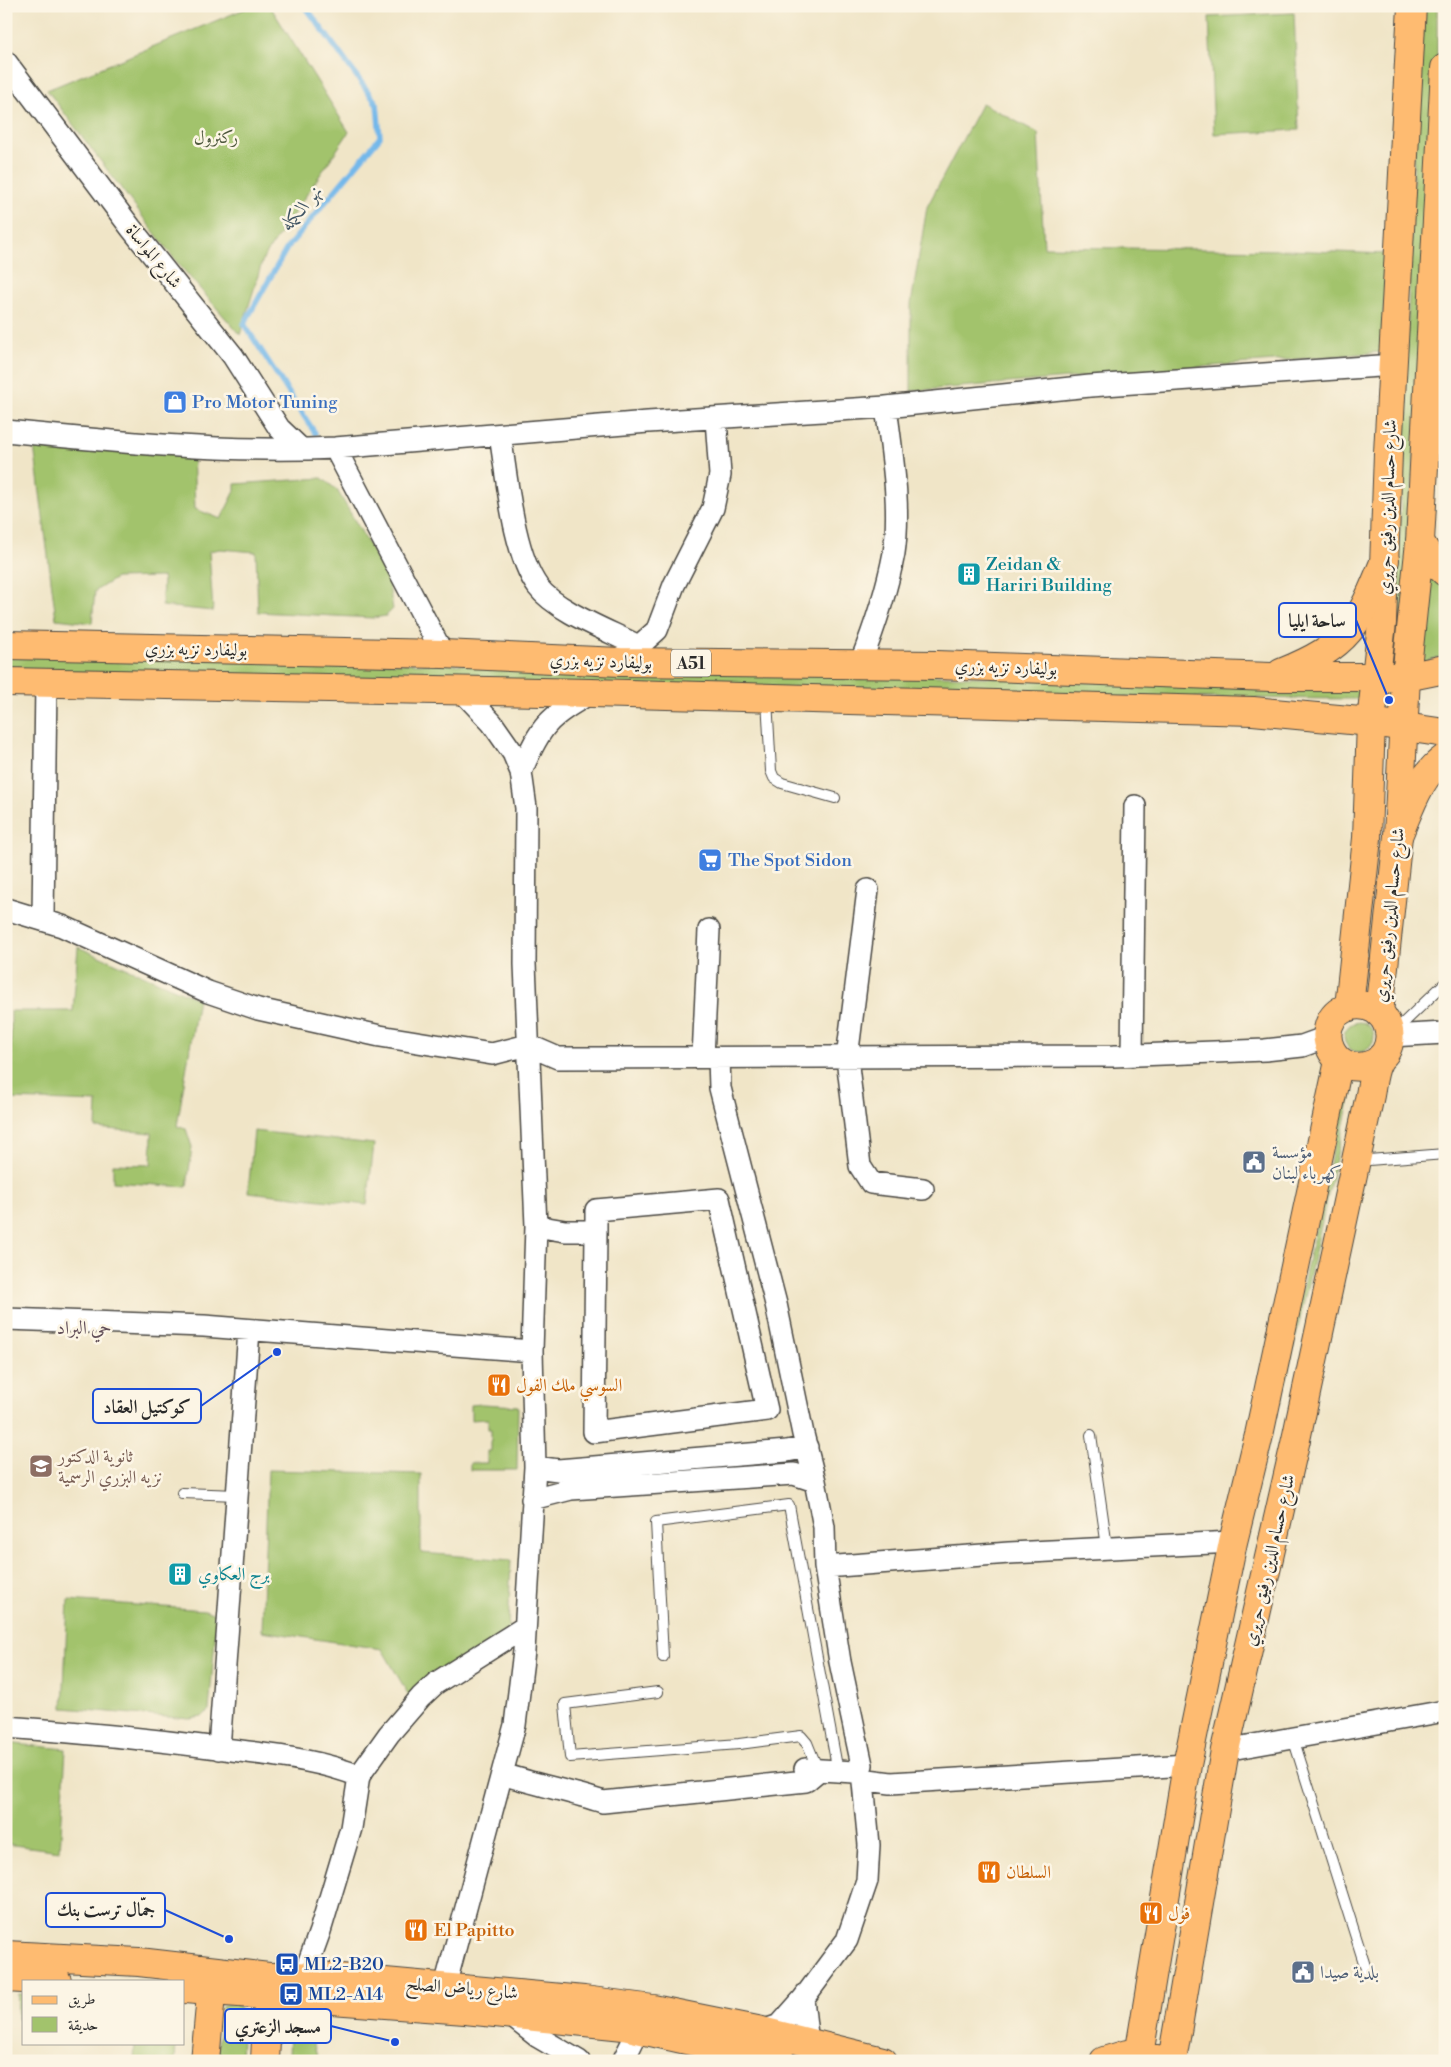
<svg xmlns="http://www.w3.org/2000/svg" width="1451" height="2067" font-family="'Libre Bodoni',Amiri,serif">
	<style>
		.green { fill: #a2c36c; stroke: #66774c }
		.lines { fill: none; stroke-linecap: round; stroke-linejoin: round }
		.stream { stroke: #73b8ea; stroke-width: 5.5 }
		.lane-casing { stroke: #494742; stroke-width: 12 }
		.street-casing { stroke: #494742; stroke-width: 24 }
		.primary-casing { stroke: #494742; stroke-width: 30 }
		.highway-casing { stroke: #494742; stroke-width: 30 }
		.lane { stroke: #fff; stroke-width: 10 }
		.street { stroke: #fff; stroke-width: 21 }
		.primary { stroke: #febb71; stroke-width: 28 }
		.highway { stroke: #febb71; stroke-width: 28 }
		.labels { text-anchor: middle; stroke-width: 5; stroke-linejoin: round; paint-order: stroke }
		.shield { fill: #fcf5e5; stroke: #6a6863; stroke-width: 1 }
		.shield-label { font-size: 16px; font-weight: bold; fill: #2b2b2b }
		.park-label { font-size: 18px; fill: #4f593e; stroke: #fcf5e5 }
		.street-label { font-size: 18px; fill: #2b2b2b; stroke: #fcf5e5 }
		.shop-label { font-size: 18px; fill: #366cbe; stroke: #fcf5e5; text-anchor: start }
		.culture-label { font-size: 18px; fill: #0d838f; stroke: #fcf5e5; text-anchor: start }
		.service-label { font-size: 18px; fill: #4e5e75; stroke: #fcf5e5; text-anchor: start }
		.food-label { font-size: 18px; fill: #c56008; stroke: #fcf5e5; text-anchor: start }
		.education-label { font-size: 18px; fill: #785e54; stroke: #fcf5e5; text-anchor: start }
		.transit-label { font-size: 18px; fill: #164399; stroke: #fcf5e5; text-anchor: start }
		.water-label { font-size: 19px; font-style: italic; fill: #415564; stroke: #fcf5e5 }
		.neighbourhood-label { font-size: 19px; fill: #624f59; stroke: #fcf5e5 }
		.leader { fill: none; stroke: #1d4ed8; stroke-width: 2 }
		.callout-dot { fill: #1d4ed8; stroke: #fcf5e5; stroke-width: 2 }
		.callout { fill: #fcf5e5; stroke: #1d4ed8; stroke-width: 2 }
		.callout-label { font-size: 19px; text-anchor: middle; font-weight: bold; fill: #2b2b2b }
	</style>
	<rect width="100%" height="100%" fill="#fcf5e5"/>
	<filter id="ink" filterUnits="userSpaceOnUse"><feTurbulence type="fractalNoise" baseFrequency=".02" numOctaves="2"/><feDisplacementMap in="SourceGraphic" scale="10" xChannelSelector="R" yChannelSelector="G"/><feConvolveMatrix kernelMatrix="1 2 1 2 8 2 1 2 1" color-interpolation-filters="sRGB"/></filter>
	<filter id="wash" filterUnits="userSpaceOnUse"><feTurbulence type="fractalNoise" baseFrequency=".0096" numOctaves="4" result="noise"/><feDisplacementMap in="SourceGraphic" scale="20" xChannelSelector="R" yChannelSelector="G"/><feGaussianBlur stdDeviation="1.12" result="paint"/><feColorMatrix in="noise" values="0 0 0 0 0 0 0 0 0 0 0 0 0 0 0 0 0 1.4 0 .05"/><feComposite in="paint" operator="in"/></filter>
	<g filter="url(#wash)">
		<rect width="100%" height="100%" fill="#f0e5c7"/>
		<path class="green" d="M252,6h18l79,126 -86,127 -23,76 -64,-74 -129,-171z
			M1420,6h17v63l-35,587 -7,-2z
			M1294,13l5,117 -85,4 -5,-117z
			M982,103l56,30 6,114 244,3 98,4 -4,98 -471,39v-87l16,-97z
			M33,438l160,11 2,60 26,10 14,-28v-7l87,-6 15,12 32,55 19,35 5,29 -7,7 -13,2 -115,-6 -2,-60 -36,-3 -11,2 4,60 -51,-5 1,-29 -47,1 -21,13 -3,32 -36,-4z
			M1426,562l19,24v69l-23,8z
			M6,654l1357,32v11l-4,2 -306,-2 -1047,-26z
			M78,947l120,52 -21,127 9,3 6,18 -5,40 -74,-5v-18l38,1 1,-32 -56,-5 1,-26 -86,-3v-88h62z
			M1344 1037a15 15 0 1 1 30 0a15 15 0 1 1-30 0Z
			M1350,1073l5,1 -74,330 3,-34z
			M254,1131l120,13 -7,61 -119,-13z
			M482,1404l36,2 -1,64h-47v-7h17v-12h4v-22h-3v-10l-17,1v-15z
			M268,1470l153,4v79l90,7 -3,69 -97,70 -29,-50 -120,-18z
			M68,1600l137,10 12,5 -8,95 -7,7 -12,2 -127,-11z
			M6,1743l60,6 -6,102 -54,-7z
			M18,1994h6v26l-7,-1z
			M229,2004l9,1 5,9 -2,47h-24l4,-54z
			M299,2015l8,1 11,45h-29l1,-36z
			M135,2043h41l-1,18h-41z"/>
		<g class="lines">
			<path class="stream" d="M305,6l72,98 3,33 -93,111 -43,76 71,109"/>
		</g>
	</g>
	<g filter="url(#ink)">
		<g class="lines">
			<g class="lane-casing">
				<path id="lane" d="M767,699l4,72 3,7 8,5 53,15
					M1392,1034l53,-51
					M1356,1161l89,-7
					M1091,1435l16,112
					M182,1493l56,2
					M663,1657l-7,-135 133,-17 49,267
					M658,1692l-93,12 5,53 169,-13 62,-8 6,7 11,27
					M1293,1738l73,231"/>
			</g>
			<g class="street-casing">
				<path id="street" d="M6,62l125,166 102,128 46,72 22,21
					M6,431c109,11 220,22 329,17l313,-26 238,-15 204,-21 304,-21
					M500,435c7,42 13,118 38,152 19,25 74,45 102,60
					M335,448l108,206
					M630,654l27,-24 17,-45 39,-77 7,-33 -4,-56
					M860,664c14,-35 27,-74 34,-111 7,-47 -2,-99 -8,-146
					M521,772c20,-48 27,-54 70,-79
					M868,890l-21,168 13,108 11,17 52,6
					M6,909l56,17 146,66 50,17 122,27 112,18 36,-9 30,13 555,-2 152,-6 37,-4 25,-9
					M43,918l3,-236
					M1390,1036l55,-3
					M1132,1056l3,-250
					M703,1057l6,-127
					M719,1058l1,30 56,216 27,130 12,47 9,46 1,40 15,95 22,103
					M536,1226l29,5h31l-2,201 173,-22 -48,-211 -123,11v21
					M6,1319l198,7 328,25
					M535,1467l23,3 229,-19 20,-4
					M532,1499l39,-10 223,-15 21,7
					M825,1567l184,-14 224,-11
					M6,1727c71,5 142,12 212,21 48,7 96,10 141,28
					M219,1749l30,-419
					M1225,1750l220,-39
					M805,1769l49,3
					M503,1774c33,11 67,17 100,28l203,-21 12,-10
					M868,1780l23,3 296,-18
					M293,1978l14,-11 13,-36 31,-103 8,-52 30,-42 32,-37 15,-14 89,-56
					M445,1986l70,-261 9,-74 11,-184 -3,-116 4,-125 -11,-262 1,-156 -5,-36 -8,-19 -21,-30 -31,-33
					M803,1999l5,45
					M510,2015l28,22 41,24
					M762,2031l18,-6 23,-26 44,-59 20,-59 2,-36 -6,-63
					M623,2061l16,-32"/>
			</g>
			<g class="primary-casing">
				<path id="primary" d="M1349,1007l18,-169 4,-116 11,-99 6,-170 24,-447
					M1379,1013l19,-177 8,-159 14,-135 25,-474
					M6,1955l133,7 130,15 50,-1 265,24 69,9 109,22 121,30
					M6,1978l51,3
					M184,1989l281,21 159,16 157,35
					M1139,2055l48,-290 46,-223 26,-107 80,-374
					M205,2061l8,-88
					M265,2061l4,-83
					M1104,2061l23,-7 30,5
					M1172,2061l53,-311 72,-315 73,-340c2,-10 3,-24 8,-33 1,-4 5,-6 7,-9 9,-15 4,-35 -11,-44 -8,-4 -17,-5 -26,-2 -41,15 -15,79 30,54"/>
			</g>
			<g class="highway-casing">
				<path id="highway" d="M1420,542l11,17 14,13
					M6,645l437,9 177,8 317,3 334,12h135l39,-8
					M1281,673c69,-28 77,-47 104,-113
					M6,682l585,11 662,18 118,11 74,11
					M1398,836c12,-28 21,-60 47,-78"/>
			</g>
			<use href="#lane" class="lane"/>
			<use href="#street" class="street"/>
			<use href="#primary" class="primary"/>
			<use href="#highway" class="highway"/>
		</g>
	</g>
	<defs>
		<g id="shop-square" transform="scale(1.25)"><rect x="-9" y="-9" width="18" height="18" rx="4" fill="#3f7fe0" stroke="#fcf5e5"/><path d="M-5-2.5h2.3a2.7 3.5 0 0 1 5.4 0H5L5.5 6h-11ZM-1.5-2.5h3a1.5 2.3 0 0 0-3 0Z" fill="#fff"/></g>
		<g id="building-square" transform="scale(1.25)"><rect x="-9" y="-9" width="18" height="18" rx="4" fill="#0f9aa8" stroke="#fcf5e5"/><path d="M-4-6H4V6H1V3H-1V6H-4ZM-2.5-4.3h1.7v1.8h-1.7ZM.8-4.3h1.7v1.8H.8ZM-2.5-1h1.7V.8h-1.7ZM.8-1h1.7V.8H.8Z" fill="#fff"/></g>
		<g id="supermarket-square" transform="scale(1.25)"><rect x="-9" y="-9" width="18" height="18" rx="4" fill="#3f7fe0" stroke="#fcf5e5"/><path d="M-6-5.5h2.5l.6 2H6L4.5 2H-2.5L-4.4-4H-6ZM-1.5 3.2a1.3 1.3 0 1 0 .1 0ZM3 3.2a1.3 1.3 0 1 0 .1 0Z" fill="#fff"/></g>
		<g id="civic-square" transform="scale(1.25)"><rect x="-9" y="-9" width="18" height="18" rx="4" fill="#5c6f8a" stroke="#fcf5e5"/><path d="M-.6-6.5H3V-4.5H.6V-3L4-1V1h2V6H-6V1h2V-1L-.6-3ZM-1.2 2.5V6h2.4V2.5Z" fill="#fff"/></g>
		<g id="restaurant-square" transform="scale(1.25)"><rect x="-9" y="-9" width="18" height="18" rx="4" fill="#e8710a" stroke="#fcf5e5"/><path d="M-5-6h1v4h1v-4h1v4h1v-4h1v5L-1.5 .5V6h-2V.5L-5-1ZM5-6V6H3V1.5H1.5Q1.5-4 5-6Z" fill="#fff"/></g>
		<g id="school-square" transform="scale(1.25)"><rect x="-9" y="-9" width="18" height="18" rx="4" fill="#8d6e63" stroke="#fcf5e5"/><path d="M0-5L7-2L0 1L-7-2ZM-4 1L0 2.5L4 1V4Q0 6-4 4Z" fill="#fff"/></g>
		<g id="bus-square" transform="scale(1.25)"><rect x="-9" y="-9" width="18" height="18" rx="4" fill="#1a4fb4" stroke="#fcf5e5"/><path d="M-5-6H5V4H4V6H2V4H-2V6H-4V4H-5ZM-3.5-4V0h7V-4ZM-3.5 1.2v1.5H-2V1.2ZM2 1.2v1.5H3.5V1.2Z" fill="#fff"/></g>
	</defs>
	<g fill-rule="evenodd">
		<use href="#shop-square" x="175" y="402"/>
		<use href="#building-square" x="969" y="574"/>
		<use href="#supermarket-square" x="710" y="860"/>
		<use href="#civic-square" x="1254" y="1162"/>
		<use href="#restaurant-square" x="499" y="1385"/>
		<use href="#school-square" x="41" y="1466"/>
		<use href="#building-square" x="180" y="1574"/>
		<use href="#restaurant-square" x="989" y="1872"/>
		<use href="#restaurant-square" x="1151" y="1913"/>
		<use href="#restaurant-square" x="416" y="1930"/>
		<use href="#bus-square" x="287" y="1964"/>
		<use href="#civic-square" x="1303" y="1972"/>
		<use href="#bus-square" x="291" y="1994"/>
	</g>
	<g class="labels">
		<rect class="shield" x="671" y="649.5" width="40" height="27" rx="4"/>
		<g class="shield-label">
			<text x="691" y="669">A51</text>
		</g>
		<g class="park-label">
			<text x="216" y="143">ركنرول</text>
		</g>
		<g class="street-label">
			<text transform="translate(154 256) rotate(51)" y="6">شارع المواساة</text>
			<text transform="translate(1387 507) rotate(-88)" y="6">شارع حسام الدين رفيق حريري</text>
			<text transform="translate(196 649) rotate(1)" y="6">بوليفارد نزيه بزري</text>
			<text transform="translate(601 661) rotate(2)" y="6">بوليفارد نزيه بزري</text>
			<text transform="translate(1006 667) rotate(2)" y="6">بوليفارد نزيه بزري</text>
			<text transform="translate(1389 915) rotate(-84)" y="6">شارع حسام الدين رفيق حريري</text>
			<text transform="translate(1269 1560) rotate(-77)" y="6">شارع حسام الدين رفيق حريري</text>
			<text transform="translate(462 1988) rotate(5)" y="6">شارع رياض الصلح</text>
		</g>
		<g class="shop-label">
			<text x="192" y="408">Pro Motor Tuning</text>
			<text x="728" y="866">The Spot Sidon</text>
		</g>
		<g class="culture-label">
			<text x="986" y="570">Zeidan &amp;<tspan x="986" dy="21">Hariri Building</tspan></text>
			<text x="198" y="1580">برج العكاوي</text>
		</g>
		<g class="service-label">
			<text x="1272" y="1158">مؤسسة<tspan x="1272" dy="21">كهرباء لبنان</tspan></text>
			<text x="1320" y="1978">بلدية صيدا</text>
		</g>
		<g class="food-label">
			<text x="516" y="1391">السوسي ملك الفول</text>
			<text x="1006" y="1878">السلطان</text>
			<text x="1168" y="1919">فول</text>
			<text x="434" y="1936">El Papitto</text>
		</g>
		<g class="education-label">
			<text x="58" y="1462">ثانوية الدكتور<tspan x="58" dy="21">نزيه البزري الرسمية</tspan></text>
		</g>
		<g class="transit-label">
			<text x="304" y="1970">ML2-B20</text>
			<text x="308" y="2000">ML2-A14</text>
		</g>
		<g class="water-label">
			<text transform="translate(301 207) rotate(-50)" y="7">نهر الكمله</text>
		</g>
		<g class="neighbourhood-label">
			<text x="84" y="1334">حي البراد</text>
		</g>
	</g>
	<path class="leader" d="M1389 700L1356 620M277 1352L201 1406M229 1939L165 1910M395 2042L331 2026"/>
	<g class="callout-dot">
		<circle cx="1389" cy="700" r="5"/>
		<circle cx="277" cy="1352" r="5"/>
		<circle cx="229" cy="1939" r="5"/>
		<circle cx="395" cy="2042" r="5"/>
	</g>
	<g class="callout">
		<rect x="1279" y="603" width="77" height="34" rx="5"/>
		<rect x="93" y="1389" width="108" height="34" rx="5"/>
		<rect x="46" y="1893" width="119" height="34" rx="5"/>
		<rect x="225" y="2009" width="106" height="34" rx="5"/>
	</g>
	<g class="callout-label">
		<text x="1317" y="627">ساحة ايليا</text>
		<text x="147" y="1413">كوكتيل العقاد</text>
		<text x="106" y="1916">جمّال ترست بنك</text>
		<text x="278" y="2033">مسجد الزعتري</text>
	</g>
	<rect width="1451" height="2067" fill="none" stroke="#fcf5e5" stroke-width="25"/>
	<rect x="22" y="1980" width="162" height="65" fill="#fcf5e5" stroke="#a8a49b"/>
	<rect x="32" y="1996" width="25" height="8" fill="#febb71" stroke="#a8a49b"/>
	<text x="68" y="2004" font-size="15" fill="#2b2b2b">طريق</text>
	<rect x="32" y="2017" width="25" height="15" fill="#a2c36c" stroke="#a8a49b"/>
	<text x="68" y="2030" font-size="15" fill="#2b2b2b">حديقة</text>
</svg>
